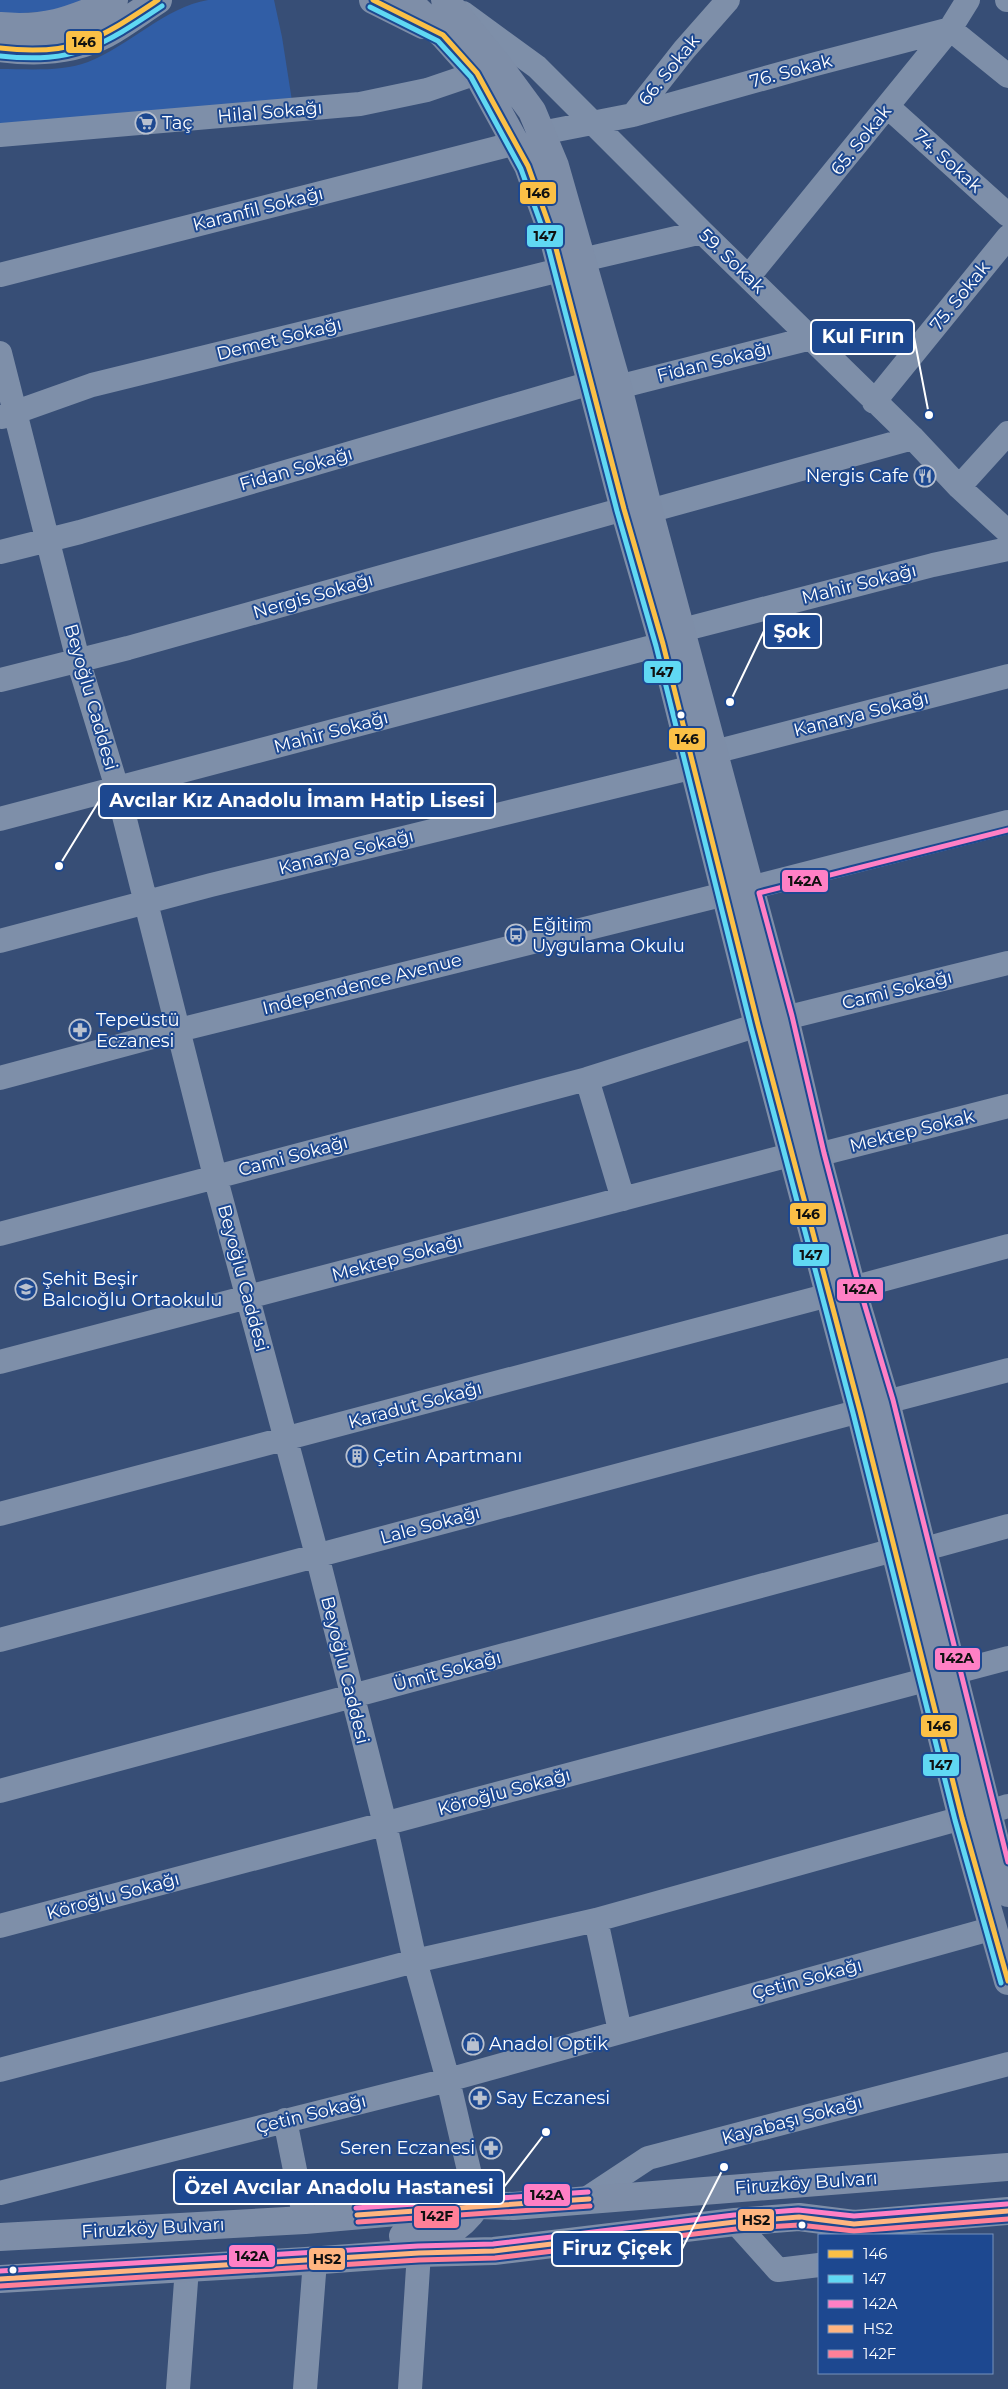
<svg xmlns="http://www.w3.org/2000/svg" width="1008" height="2389" font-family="Montserrat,sans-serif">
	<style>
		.green { fill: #315ea6 }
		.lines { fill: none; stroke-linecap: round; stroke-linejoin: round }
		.minor { stroke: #7e8fa9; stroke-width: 24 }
		.major { stroke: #7e8ea8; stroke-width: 28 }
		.bus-1-casing { stroke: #1d4890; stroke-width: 9 }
		.bus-2-casing { stroke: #1d4890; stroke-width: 9 }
		.bus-3-casing { stroke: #1d4890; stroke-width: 9 }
		.bus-4-casing { stroke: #1d4890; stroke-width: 9 }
		.bus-5-casing { stroke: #1d4890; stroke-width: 9 }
		.bus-1 { stroke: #fbc046; stroke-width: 5 }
		.bus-2 { stroke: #60d8f3; stroke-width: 5 }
		.bus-3 { stroke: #ff80c5; stroke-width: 5 }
		.bus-4 { stroke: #ffb580; stroke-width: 5 }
		.bus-5 { stroke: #ff8098; stroke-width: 5 }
		.bus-dot { fill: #fff; stroke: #1d4890; stroke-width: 2 }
		.labels { text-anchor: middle; stroke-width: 4; stroke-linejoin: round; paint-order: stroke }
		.street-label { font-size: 18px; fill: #fff; stroke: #1d4890 }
		.poi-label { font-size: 18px; fill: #fff; stroke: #1d4890; text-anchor: start }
		.leader { fill: none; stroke: #fff; stroke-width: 2 }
		.callout-dot { fill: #fff; stroke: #1d4890; stroke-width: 2 }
		.callout { fill: #1d4890; stroke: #fff; stroke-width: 2 }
		.callout-label { font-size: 19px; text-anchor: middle; font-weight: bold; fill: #fff }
		.line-badge { stroke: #1d4890; stroke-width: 2 }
		.pale-badge-label { font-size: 14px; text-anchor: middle; font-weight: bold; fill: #111 }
	</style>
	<rect width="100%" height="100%" fill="#374e76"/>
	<path class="green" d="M0,0h88l-19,11 -69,3z
		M208,0h66l8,37 10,64 -292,27v-59c27,0 63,3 88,-7 41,-16 77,-55 120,-62z"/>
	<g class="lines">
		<path class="minor" d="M1007,0h1
			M463,13l74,54 165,165 211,206 46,49 49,45
			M888,107l120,108
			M633,115l179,-50 138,-36 58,47
			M541,133l92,-18 51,-65 44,-50
			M0,135l360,-31 67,-14 50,-17
			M582,260l120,-28
			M0,275l516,-132
			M749,276l201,-247 18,-29
			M0,353l78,307 39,128 98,388 102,379 68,269 30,137 33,119 29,125
			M618,387l193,-49
			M874,402l134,-165
			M2,417l90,-32 468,-115
			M959,487l49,-54
			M649,511l264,-73
			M0,552l80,-20 511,-149
			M682,630l251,-65 75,-16
			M0,680l128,-32 496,-139
			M714,752l294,-76
			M0,819l663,-175
			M750,888l258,-66
			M0,941l211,-56 483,-118
			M785,1018l223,-55
			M0,1078l179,-48 546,-136
			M587,1079l36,120
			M817,1155l191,-49
			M0,1234l587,-155 171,-54
			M852,1288l156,-42
			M0,1362l794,-208
			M886,1402l122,-32
			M0,1514l829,-219
			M921,1550l87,-24
			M0,1640l860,-229
			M0,1791l894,-241
			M989,1812l19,-6
			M596,1920l24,111
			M0,1926l1008,-268
			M0,2070l415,-109 181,-41 366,-102
			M285,2120l20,100
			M0,2193l448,-113 546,-152
			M586,2199l62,-41 360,-94
			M735,2222l43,48 41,-5
			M178,2389l9,-121
			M305,2389l10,-128
			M410,2389l9,-136"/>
		<path class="major" d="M373,0l50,25
			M407,0l36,35 34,38 51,93 24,67 72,276 39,135 95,381 102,386 102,407 46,163
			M445,0l50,61 37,50 23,55 63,221 31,124 136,507 32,137 35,133 34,114 122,491
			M0,26c46,4 68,-5 109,-22l5,-4
			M0,48c35,5 74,3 106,-14 18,-10 35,-23 52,-34
			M403,2236c38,-3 50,3 74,-31
			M0,2237l305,-17 172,-15 36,1 495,-39
			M0,2279l322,-19 97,-7 75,-2 241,-29 64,-5 55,7 154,-13"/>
		<g class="bus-1-casing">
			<path id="bus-1" d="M373,0l70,35 34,38 51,93 24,67 72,276 39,135 95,381 102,386 102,407 46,163
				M0,48c74,9 99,-9 158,-48"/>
		</g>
		<g class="bus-2-casing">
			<path id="bus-2" d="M370,7l68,34 33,36 50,92 24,66 72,276 39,135 95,381 102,386 102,407 46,163
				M0,56c75,8 102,-10 162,-50"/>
		</g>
		<g class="bus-3-casing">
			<path id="bus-3" d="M1008,830l-249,63 33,123 32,137 35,133 34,114 115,462
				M356,2208l232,-16
				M0,2271l418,-25 75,-2 241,-29 64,-5 56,6 153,-12"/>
		</g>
		<g class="bus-4-casing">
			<path id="bus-4" d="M357,2215l232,-16
				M0,2279l419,-26 75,-2 241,-29 64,-5 55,7 154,-13"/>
		</g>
		<g class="bus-5-casing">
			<path id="bus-5" d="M358,2222l232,-16
				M0,2286l419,-26 76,-2 241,-29 63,-4 55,6 154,-12"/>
		</g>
		<use href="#bus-1" class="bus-1"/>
		<use href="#bus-2" class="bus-2"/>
		<use href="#bus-3" class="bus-3"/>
		<use href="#bus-4" class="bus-4"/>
		<use href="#bus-5" class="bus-5"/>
	</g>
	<defs>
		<g id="supermarket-ring" transform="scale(1.125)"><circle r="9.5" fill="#1d4890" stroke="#b9c1cf" stroke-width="1.5"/><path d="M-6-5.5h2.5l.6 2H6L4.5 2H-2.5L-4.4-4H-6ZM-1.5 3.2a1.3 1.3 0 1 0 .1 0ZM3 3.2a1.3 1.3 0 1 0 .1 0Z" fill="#b9c1cf"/></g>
		<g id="restaurant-ring" transform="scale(1.125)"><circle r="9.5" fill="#1d4890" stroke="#b9c1cf" stroke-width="1.5"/><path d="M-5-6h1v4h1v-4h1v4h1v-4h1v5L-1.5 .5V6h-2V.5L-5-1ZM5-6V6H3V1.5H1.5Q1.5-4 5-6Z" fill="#b9c1cf"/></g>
		<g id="bus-ring" transform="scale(1.125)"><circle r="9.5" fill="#1d4890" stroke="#b9c1cf" stroke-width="1.5"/><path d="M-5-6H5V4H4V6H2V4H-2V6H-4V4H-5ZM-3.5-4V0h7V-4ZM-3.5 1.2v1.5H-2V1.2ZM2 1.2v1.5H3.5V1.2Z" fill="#b9c1cf"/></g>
		<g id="pharmacy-ring" transform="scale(1.125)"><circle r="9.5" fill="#1d4890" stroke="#b9c1cf" stroke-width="1.5"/><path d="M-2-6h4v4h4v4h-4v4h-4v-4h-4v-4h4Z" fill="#b9c1cf"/></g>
		<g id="school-ring" transform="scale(1.125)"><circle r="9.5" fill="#1d4890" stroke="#b9c1cf" stroke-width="1.5"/><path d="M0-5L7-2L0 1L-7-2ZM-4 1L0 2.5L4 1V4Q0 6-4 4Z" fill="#b9c1cf"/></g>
		<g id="building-ring" transform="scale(1.125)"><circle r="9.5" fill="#1d4890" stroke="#b9c1cf" stroke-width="1.5"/><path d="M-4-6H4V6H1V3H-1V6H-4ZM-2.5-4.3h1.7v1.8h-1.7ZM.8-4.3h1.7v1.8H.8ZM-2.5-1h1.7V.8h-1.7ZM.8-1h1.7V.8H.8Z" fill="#b9c1cf"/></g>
		<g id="shop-ring" transform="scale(1.125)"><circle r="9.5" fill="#1d4890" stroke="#b9c1cf" stroke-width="1.5"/><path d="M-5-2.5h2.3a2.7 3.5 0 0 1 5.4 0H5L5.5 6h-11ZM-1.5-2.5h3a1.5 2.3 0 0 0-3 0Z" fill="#b9c1cf"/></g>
	</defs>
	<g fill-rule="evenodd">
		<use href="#supermarket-ring" x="146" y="123"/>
		<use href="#restaurant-ring" x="925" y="476"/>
		<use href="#bus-ring" x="516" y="935"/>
		<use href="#pharmacy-ring" x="80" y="1030"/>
		<use href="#school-ring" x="26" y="1289"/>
		<use href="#building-ring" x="357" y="1456"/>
		<use href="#shop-ring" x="473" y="2044"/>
		<use href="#pharmacy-ring" x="480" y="2098"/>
		<use href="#pharmacy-ring" x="491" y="2148"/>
	</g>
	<g class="bus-dot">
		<circle cx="681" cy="715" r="4.5"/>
		<circle cx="802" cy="2225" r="4.5"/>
		<circle cx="13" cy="2270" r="4.5"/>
	</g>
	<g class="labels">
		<g class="street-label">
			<text transform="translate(669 70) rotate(-51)" y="6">66. Sokak</text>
			<text transform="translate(791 71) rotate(-15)" y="6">76. Sokak</text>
			<text transform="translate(270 112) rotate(-5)" y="6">Hilal Sokağı</text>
			<text transform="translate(861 140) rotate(-51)" y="6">65. Sokak</text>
			<text transform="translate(948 161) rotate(42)" y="6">74. Sokak</text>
			<text transform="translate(258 209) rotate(-14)" y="6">Karanfil Sokağı</text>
			<text transform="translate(732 261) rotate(44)" y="6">59. Sokak</text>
			<text transform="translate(960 296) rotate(-51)" y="6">75. Sokak</text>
			<text transform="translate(279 339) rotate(-14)" y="6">Demet Sokağı</text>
			<text transform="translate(714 362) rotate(-14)" y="6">Fidan Sokağı</text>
			<text transform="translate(296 469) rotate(-16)" y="6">Fidan Sokağı</text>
			<text transform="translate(859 584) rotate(-14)" y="6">Mahir Sokağı</text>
			<text transform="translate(313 596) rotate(-16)" y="6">Nergis Sokağı</text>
			<text transform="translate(91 697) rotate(74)" y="6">Beyoğlu Caddesi</text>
			<text transform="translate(861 714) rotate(-14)" y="6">Kanarya Sokağı</text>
			<text transform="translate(331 732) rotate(-15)" y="6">Mahir Sokağı</text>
			<text transform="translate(346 852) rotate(-14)" y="6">Kanarya Sokağı</text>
			<text transform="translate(362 984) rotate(-14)" y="6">Independence Avenue</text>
			<text transform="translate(897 990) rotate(-14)" y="6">Cami Sokağı</text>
			<text transform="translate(912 1131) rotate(-14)" y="6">Mektep Sokak</text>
			<text transform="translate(293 1156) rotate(-15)" y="6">Cami Sokağı</text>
			<text transform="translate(397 1258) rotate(-15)" y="6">Mektep Sokağı</text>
			<text transform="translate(243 1278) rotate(75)" y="6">Beyoğlu Caddesi</text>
			<text transform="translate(415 1405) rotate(-15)" y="6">Karadut Sokağı</text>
			<text transform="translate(430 1525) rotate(-15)" y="6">Lale Sokağı</text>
			<text transform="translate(345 1670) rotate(76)" y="6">Beyoğlu Caddesi</text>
			<text transform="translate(447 1671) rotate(-15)" y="6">Ümit Sokağı</text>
			<text transform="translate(504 1792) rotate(-15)" y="6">Köroğlu Sokağı</text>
			<text transform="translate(113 1896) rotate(-15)" y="6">Köroğlu Sokağı</text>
			<text transform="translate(807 1979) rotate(-15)" y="6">Çetin Sokağı</text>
			<text transform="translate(311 2114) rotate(-14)" y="6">Çetin Sokağı</text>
			<text transform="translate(792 2120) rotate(-15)" y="6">Kayabaşı Sokağı</text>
			<text transform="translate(806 2183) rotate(-4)" y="6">Firuzköy Bulvarı</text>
			<text transform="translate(153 2228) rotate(-3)" y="6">Firuzköy Bulvarı</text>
		</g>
		<g class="poi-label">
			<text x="162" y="129">Taç</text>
			<text x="909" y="482" text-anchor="end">Nergis Cafe</text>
			<text x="532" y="931">Eğitim<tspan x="532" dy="21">Uygulama Okulu</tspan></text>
			<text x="96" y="1026">Tepeüstü<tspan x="96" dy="21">Eczanesi</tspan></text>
			<text x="42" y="1285">Şehit Beşir<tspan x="42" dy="21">Balcıoğlu Ortaokulu</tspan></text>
			<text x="373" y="1462">Çetin Apartmanı</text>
			<text x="489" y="2050">Anadol Optik</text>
			<text x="496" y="2104">Say Eczanesi</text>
			<text x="475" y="2154" text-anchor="end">Seren Eczanesi</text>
		</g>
	</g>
	<path class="leader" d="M929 415L914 337M730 702L764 631M59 866L99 801M546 2132L504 2187M724 2167L682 2249"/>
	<g class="callout-dot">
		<circle cx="929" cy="415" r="5"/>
		<circle cx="730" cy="702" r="5"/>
		<circle cx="59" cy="866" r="5"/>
		<circle cx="546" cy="2132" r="5"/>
		<circle cx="724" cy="2167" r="5"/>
	</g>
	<g class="callout">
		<rect x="811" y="320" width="103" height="34" rx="5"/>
		<rect x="764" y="614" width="57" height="34" rx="5"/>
		<rect x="99" y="784" width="396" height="34" rx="5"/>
		<rect x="174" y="2170" width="330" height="34" rx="5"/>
		<rect x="552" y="2232" width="130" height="34" rx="5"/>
	</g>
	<g class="callout-label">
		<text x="863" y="343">Kul Fırın</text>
		<text x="792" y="638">Şok</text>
		<text x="297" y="807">Avcılar Kız Anadolu İmam Hatip Lisesi</text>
		<text x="339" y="2194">Özel Avcılar Anadolu Hastanesi</text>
		<text x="617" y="2255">Firuz Çiçek</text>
	</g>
	<g class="line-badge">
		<rect x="65" y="30" width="38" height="24" rx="5" fill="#fbc046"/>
		<rect x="519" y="181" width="38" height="24" rx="5" fill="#fbc046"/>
		<rect x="526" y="224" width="38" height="24" rx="5" fill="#60d8f3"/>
		<rect x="643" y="660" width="39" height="24" rx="5" fill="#60d8f3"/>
		<rect x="668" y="727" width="38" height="24" rx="5" fill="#fbc046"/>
		<rect x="781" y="869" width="48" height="24" rx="5" fill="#ff80c5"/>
		<rect x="789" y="1202" width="38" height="24" rx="5" fill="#fbc046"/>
		<rect x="792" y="1243" width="38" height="24" rx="5" fill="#60d8f3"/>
		<rect x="836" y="1278" width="48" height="24" rx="5" fill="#ff80c5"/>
		<rect x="934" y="1647" width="47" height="24" rx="5" fill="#ff80c5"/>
		<rect x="920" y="1714" width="38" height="24" rx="5" fill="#fbc046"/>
		<rect x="922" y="1753" width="38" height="24" rx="5" fill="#60d8f3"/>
		<rect x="523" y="2183" width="48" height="24" rx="5" fill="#ff80c5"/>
		<rect x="413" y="2205" width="47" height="24" rx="5" fill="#ff8098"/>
		<rect x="737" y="2208" width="38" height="24" rx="5" fill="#ffb580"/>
		<rect x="228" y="2244" width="48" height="24" rx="5" fill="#ff80c5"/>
		<rect x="308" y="2247" width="38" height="24" rx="5" fill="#ffb580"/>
	</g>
	<g class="pale-badge-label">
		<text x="84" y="47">146</text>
		<text x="538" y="198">146</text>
		<text x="545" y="241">147</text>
		<text x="662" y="677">147</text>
		<text x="687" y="744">146</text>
		<text x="805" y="886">142A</text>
		<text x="808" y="1219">146</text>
		<text x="811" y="1260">147</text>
		<text x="860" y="1294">142A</text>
		<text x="957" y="1663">142A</text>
		<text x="939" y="1731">146</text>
		<text x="941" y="1770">147</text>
		<text x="547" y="2200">142A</text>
		<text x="437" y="2221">142F</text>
		<text x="756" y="2225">HS2</text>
		<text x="252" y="2261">142A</text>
		<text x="327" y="2264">HS2</text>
	</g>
	<rect x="818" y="2234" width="175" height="140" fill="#1d4890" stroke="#7791bc"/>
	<rect x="828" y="2250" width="25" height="8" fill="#fbc046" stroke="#7791bc"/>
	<text x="863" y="2259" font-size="15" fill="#ffffff">146</text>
	<rect x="828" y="2275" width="25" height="8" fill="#60d8f3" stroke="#7791bc"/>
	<text x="863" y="2284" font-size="15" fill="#ffffff">147</text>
	<rect x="828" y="2300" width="25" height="8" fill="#ff80c5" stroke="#7791bc"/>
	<text x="863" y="2309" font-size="15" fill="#ffffff">142A</text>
	<rect x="828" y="2325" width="25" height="8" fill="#ffb580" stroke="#7791bc"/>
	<text x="863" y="2334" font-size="15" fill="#ffffff">HS2</text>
	<rect x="828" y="2350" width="25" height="8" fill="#ff8098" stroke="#7791bc"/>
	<text x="863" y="2359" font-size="15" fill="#ffffff">142F</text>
</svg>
